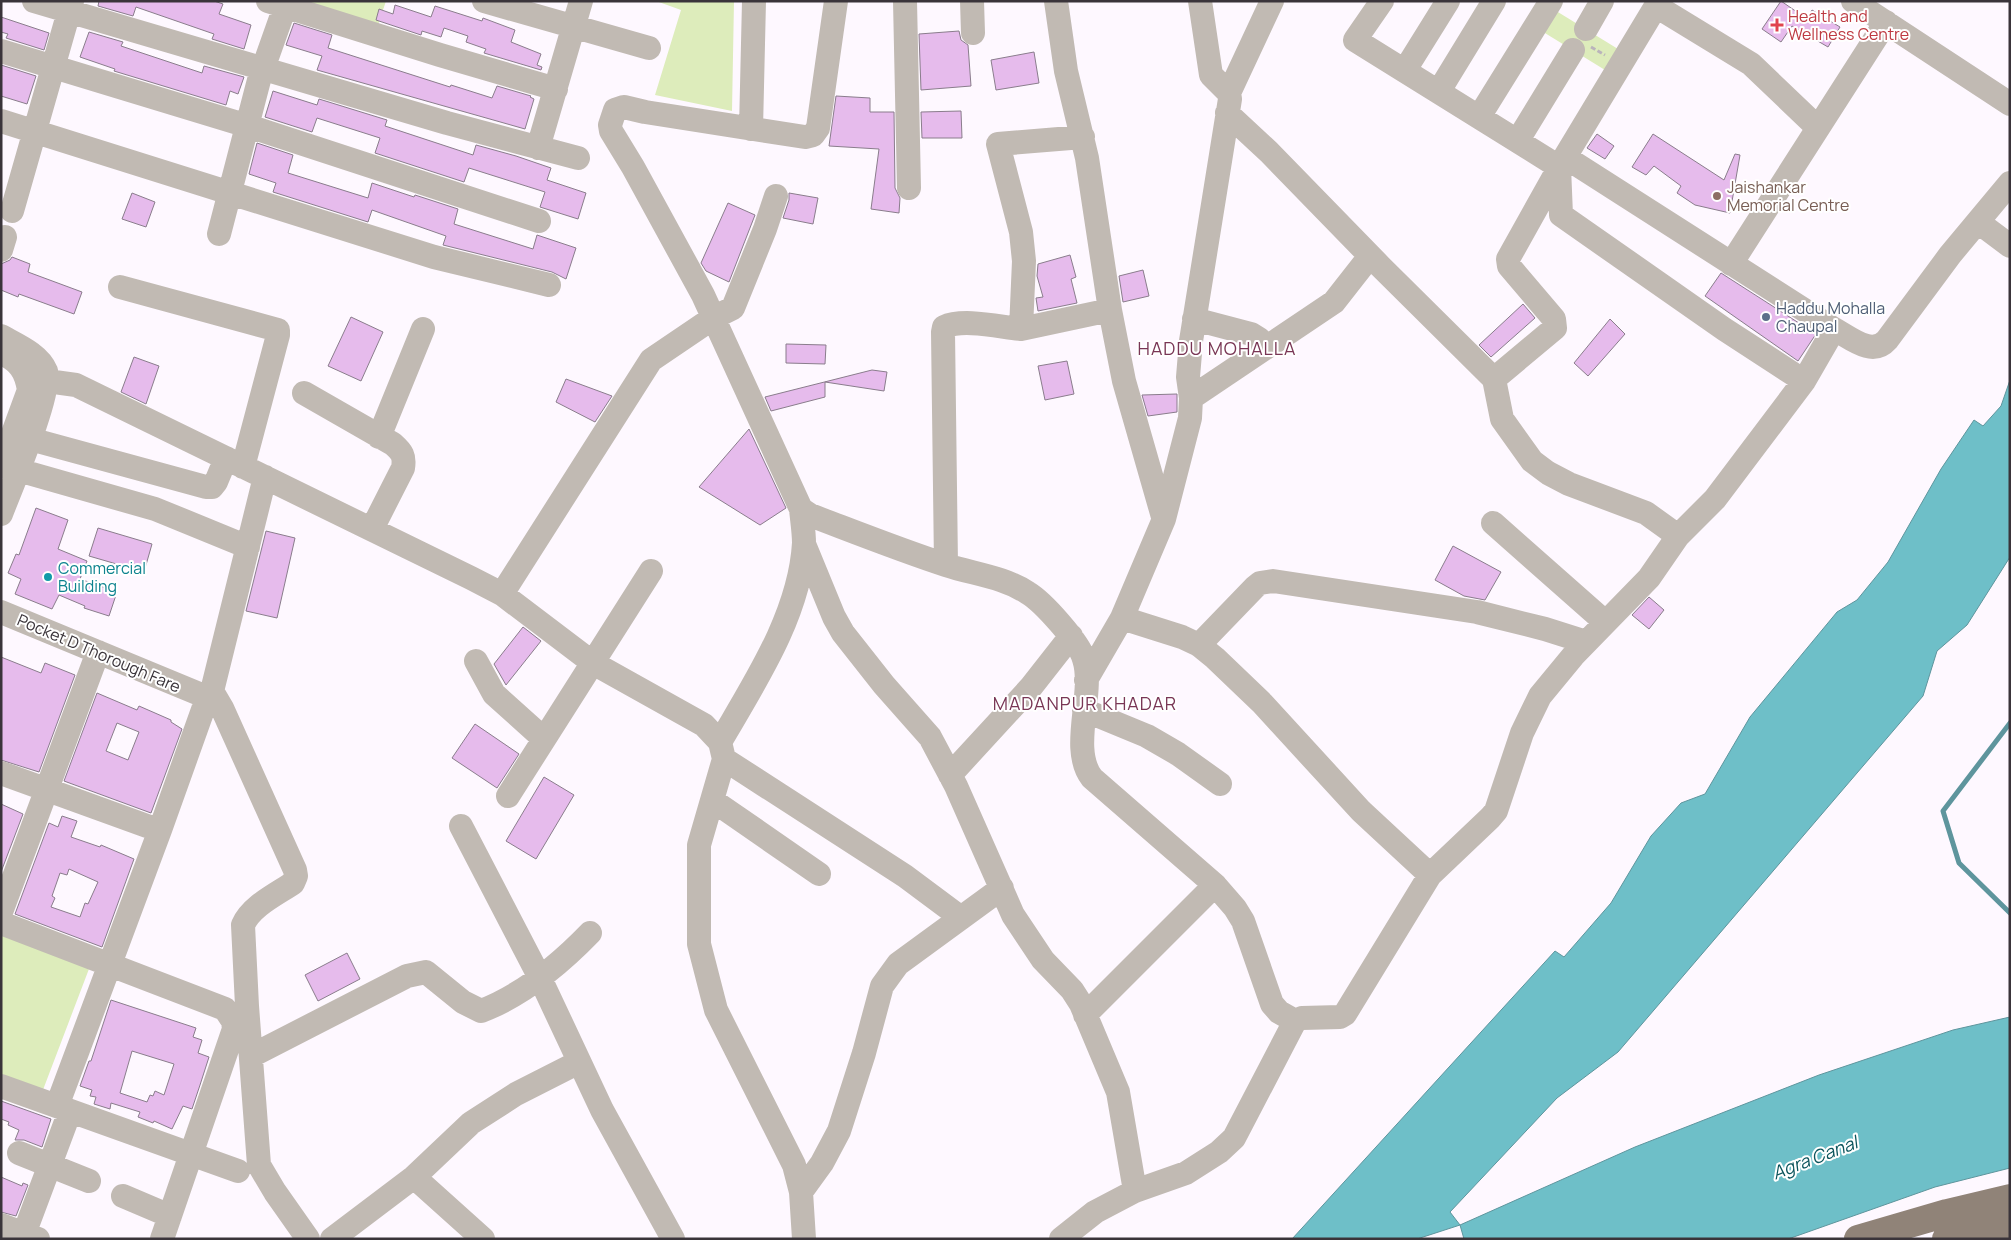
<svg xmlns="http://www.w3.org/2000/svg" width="2011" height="1240" font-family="Manrope,sans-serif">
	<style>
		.green { fill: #ddecbb }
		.water { fill: #6ebfc8; stroke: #5e959d }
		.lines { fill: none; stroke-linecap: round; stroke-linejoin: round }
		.stream { stroke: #5e959d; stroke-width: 5 }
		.building { fill: #e6bbec; stroke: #8a7d8c; fill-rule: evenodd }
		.path { stroke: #bab4bb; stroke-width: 3; stroke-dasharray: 5 2.5; stroke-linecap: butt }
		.minor { stroke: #c1bab3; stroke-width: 24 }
		.major { stroke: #908378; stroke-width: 28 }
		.health-dot { fill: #e0444e; stroke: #fff; stroke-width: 2 }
		.education-dot { fill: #8d6e63; stroke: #fff; stroke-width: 2 }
		.service-dot { fill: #5c6f8a; stroke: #fff; stroke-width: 2 }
		.culture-dot { fill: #0f9aa8; stroke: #fff; stroke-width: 2 }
		.labels { text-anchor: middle; stroke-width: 4; stroke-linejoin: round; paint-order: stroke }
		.health-label { font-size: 16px; fill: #be3a42; stroke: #fff; text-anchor: start }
		.education-label { font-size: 16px; fill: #785e54; stroke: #fff; text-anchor: start }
		.service-label { font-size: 16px; fill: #4e5e75; stroke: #fff; text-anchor: start }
		.culture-label { font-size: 16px; fill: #0d838f; stroke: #fff; text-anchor: start }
		.street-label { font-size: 16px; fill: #3a343a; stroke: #fff }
		.neighbourhood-label { font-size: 18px; letter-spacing: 1px; fill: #793655; stroke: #fff }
		.water-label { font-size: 18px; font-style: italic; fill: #0b545c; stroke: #fff }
	</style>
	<rect width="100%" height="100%" fill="#fef8ff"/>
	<path class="green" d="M295,1h91l-8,24z
		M656,1h78l-2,110 -77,-16 26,-85z
		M1553,9l65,40 -13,21 -65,-40z
		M1,925l91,36 -54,142 -37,-15z"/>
	<path class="water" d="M2010,380v177l-43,68 -30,26 -14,45 -305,356 -61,46 -107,114 10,13 175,-78 184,-72 134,-45 57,-13v151l-75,19 -147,52h-324l-4,-14 -43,14h-125l263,-288 9,6 47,-54 40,-67 30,-33 24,-9 45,-77 87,-105 20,-12 31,-38 53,-93 33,-49 9,6 18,-20z"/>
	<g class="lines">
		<path class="stream" d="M2010,723l-67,88 16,52 51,50"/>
	</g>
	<path class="building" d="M99,1h115l9,3 -4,10 32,11 -7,24 -32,-10 2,-5 -78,-27 -3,9 -35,-10z
		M1781,1l26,18 5,-9 28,17 -12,20 -36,-21 -11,16 -19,-13z
		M395,5l36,12 4,-11 47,15 1,-3 32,12 -4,12 30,12 -4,11 5,2 -1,3 -57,-17 2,-4 -20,-7 2,-6 -24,-8 -3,9 -19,-6 -1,4 -45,-15 3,-11 14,5z
		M1,17l48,16 -5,17 -38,-12 2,-4 -7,-2z
		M294,23l38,12 -4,13 122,39 1,-2 41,13 5,-12 34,10 -1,1 4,2 -9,30 -208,-59 5,-14 -36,-11z
		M959,31l2,9 7,5 3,41 -50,4 -2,-56z
		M89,32l34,10 -2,4 81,27 2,-7 40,11 -6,17 -8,-3 -4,14 -112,-34 1,-2 -35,-12z
		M1034,52l5,31 -43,7 -5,-30z
		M1,65l35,11 -9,28 -26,-8z
		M273,91l44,14 2,-6 68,21 -2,6 88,29 3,-10 40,11 35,12 -4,12 39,13 -8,26 -38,-12 5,-15 -76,-24 -5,14 -89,-29 5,-15 -63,-20 -5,14 -47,-15z
		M836,96l34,2v14h24l1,76 5,10 -1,15 -28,-4 8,-60 -50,-3z
		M961,111l1,27h-40l-1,-26z
		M1597,134l17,12 -9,13 -18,-11z
		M1653,134l71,46 11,-26 5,1 -10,58 -35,-8 -18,-12 4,-7 -27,-20 -8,9 -14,-8z
		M257,143l36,12 -5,18 80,25 4,-15 42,14 1,-2 43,14 -4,15 79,25 4,-14 39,13 -10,31 -14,-7 -109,-27 3,-9 -74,-26 -4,12 -95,-30 3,-9 -27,-9z
		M132,193l23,9 -9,25 -24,-8z
		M789,193l29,5 -5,26 -30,-6 6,-18z
		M728,203l27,12 -26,67 -23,-11 -5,-8z
		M1070,255l6,22 -5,2 6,24 -39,8 -2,-13 7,-1 -6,-21 1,-12z
		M12,257l18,7 -2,8 54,20 -8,22 -55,-20 -1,3 -17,-7v-26l9,-4z
		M1143,270l6,26 -26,6 -4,-26z
		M1721,273l95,61 -18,27 -93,-65z
		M1523,304l12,14 -44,39 -12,-12z
		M351,317l32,15 -22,49 -33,-15z
		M1610,319l15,15 -37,42 -14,-13z
		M786,344l40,1 -1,19 -39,-1z
		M134,357l25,9 -13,38 -25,-12z
		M1067,361l7,33 -29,6 -7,-34z
		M872,370l15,2 -3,19 -59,-9v15l-54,14 -6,-14z
		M566,379l46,17 -17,26 -39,-20z
		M1177,394v18l-29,4 -6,-21z
		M749,429l37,79 -26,17 -61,-38z
		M36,508l32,12 -10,29 29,12 -7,18 37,13 -8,24 -25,-8 1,-2 -26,-11 -7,14 -37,-15 6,-15 -13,-6 8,-19 3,1z
		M98,528l54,16 -8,28 -55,-16z
		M266,531l29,7 -18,80 -31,-7z
		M1453,546l48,26 -16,28 -21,-4 -29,-16z
		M1649,597l15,13 -15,19 -17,-14z
		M523,627l18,14 -35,44 -12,-21z
		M1,657l40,16 4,-10 30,12 -36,97 -38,-12z
		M97,693l40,17 2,-4 32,14v2l11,7 -31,84 -87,-32zM117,723l22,9 -11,28 -22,-9z
		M475,724l44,30 -22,34 -45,-30z
		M544,777l30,18 -38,64 -30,-18z
		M1,804l22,10 -22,58z
		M62,816l15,5 -6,16 29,10 1,-2 33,14 -32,88 -87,-33 34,-91 9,4zM69,869l29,13 -10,22 -3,-1 -5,14 -29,-10 4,-9 -3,-2 8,-23 7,2z
		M347,953l13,26 -42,22 -13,-26z
		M111,1000l85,28 -3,9 9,3 -4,13 11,4 -9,28 -8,24 -9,-3 -11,23 -18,-8 -1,2 -15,-6 2,-5 -29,-9 -1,6 -16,-5 2,-7 -6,-1 2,-6 -12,-4 9,-25h2zM132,1051l42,13 -10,31 -9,-4 -2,5 -3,-1 -3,7 -27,-9z
		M1,1101l50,18 -9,28 -18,-7h-9l4,-10 -11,-5 1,-3 -8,-3z
		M1,1177l21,9 1,-3 5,2 -12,31 -15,-4z"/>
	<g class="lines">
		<path class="path" d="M1591,47l14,8"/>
		<path class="minor" d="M34,1l413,122 131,35
			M268,1l172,54 116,34
			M484,1l165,47
			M905,1l4,187
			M972,1l1,32
			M1056,1l10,70 21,87 23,152 14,71 39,136
			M1382,1l-27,39 204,127 2,48 163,114 80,52
			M1659,1l-94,156 -57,102 1,7 45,53 1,9 -61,51 8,40 30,42 16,12 21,11 77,29 32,23
			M1853,1l157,103
			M1656,6l95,58 67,64
			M1586,29l16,-28
			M1,51l247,75 291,95
			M1405,70l43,-69
			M1439,91l55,-90
			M1229,93l43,-92
			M1227,113l42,39 111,114 114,113
			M1479,117l72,-116
			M1,121l433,136 115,28
			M751,129l3,-128
			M1083,137l-85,7 23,88 3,29 -3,68 89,-19
			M1518,140l55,-90
			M538,148l43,-147
			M1565,157l269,172c17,9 38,28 53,11l63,-85 60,-72
			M12,211l60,-210
			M1978,222l32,24
			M219,234l40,-154 28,-79
			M1,250l4,-13
			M1731,264l155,-242
			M120,287l158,43v5l-35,132
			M1194,319l57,15 8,5 6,9
			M1,336c16,9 38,18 45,35 7,19 -36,119 -45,143
			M1,353c18,8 25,18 28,37l-28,76
			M29,390l18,-9 29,4 395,193 31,16 91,69 111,62 16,17 4,17 -25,86v99l17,66 78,155 7,27 3,47
			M304,393l89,51c9,8 12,12 10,24l-31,61
			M1191,398l143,-96 36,-46
			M379,437l44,-108
			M30,439l176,48h6l4,-5 10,-24
			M18,470l137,39 93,38
			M265,477l-53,214 10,17 73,162 1,6 -3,7c-16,11 -42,23 -50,42l4,81 12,159 16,27 33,47
			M801,509l9,6c45,17 90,35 136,50 27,9 58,12 82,28 15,9 51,49 56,66 11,34 -15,90 8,119l123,107 20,23 8,13 29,83 7,8 16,9
			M1493,523l112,99
			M804,544l30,73 9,16 41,52 46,52 26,49 57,129 30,45 29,30 9,14 37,88 17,99
			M946,565l-3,-233 1,-5c19,-9 56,0 77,2
			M502,594l149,-234 62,-42 20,-10 32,-79 11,-33
			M1,612l196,81 5,4 3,7 -45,126 -103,276
			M1122,618l60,19 17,8 16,13 46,44 100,109 69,64
			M1199,645l56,-58 5,-4 13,-2 204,31 68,17 41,13
			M476,661l18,33 50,45
			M1086,680l36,-62 42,-99 26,-101 1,-20 -3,-21 3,-36 39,-242 -1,-6 -18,-18 -11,-74
			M1084,710l63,26 31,18 42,30
			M720,742c35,-60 80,-128 84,-199 0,-11 -2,-23 -3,-34l-98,-214 -70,-128 -22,-36 -1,-6 5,-15 9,-3 21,5 160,25 8,-2 5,-7 18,-127
			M724,759l181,117 55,41
			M1,773l146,53
			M950,775l81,-88 40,-51
			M508,796l143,-225
			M712,800l107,74
			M461,826l79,152 62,132 71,129
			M1,912l97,-260
			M1,923l224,86 8,12 1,8 -72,210
			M1085,1015l130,-130
			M251,1056l156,-80 19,-4 37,30 18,9c42,-16 79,-47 109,-78
			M1,1086l237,85
			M19,1153l70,28
			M414,1177l69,62
			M801,1192l21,-29 17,-32 25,-78 18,-67 16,-22 104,-76
			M123,1196l47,20
			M1,1225l37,14
			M24,1234l46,-123
			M332,1239l82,-62 57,-54 45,-29 63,-32
			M1061,1239l34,-27 40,-21 51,-18 33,-21 15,-14 61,-117 7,-3 38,-1 5,-3 85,-139 60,-57 6,-7 26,-78 18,-37 33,-40 76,-78 29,-42 37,-37 89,-118 30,-52"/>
		<path class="major" d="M1858,1239l89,-26 63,-15
			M1946,1239l64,-13"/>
	</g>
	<path class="health-dot" d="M1774.5 17.5h5v5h5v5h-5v5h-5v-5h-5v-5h5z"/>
	<circle class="education-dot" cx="1717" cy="196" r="5"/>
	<circle class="service-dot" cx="1766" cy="317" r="5"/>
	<circle class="culture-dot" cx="48" cy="577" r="5"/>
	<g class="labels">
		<g class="health-label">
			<text x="1788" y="22">Health and<tspan x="1788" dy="18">Wellness Centre</tspan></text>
		</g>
		<g class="education-label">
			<text x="1727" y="193">Jaishankar<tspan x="1727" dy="18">Memorial Centre</tspan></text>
		</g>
		<g class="service-label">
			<text x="1776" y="314">Haddu Mohalla<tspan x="1776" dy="18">Chaupal</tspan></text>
		</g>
		<g class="culture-label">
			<text x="58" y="574">Commercial<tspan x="58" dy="18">Building</tspan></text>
		</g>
		<g class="street-label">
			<text transform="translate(99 653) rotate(23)" y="6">Pocket D Thorough Fare</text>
		</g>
		<g class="neighbourhood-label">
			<text x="1217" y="355">HADDU MOHALLA</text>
			<text x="1085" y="710">MADANPUR KHADAR</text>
		</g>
		<g class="water-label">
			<text transform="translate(1815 1158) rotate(-21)" y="6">Agra Canal</text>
		</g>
	</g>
	<rect width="2011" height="1240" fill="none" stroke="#3a343a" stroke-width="5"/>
</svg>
